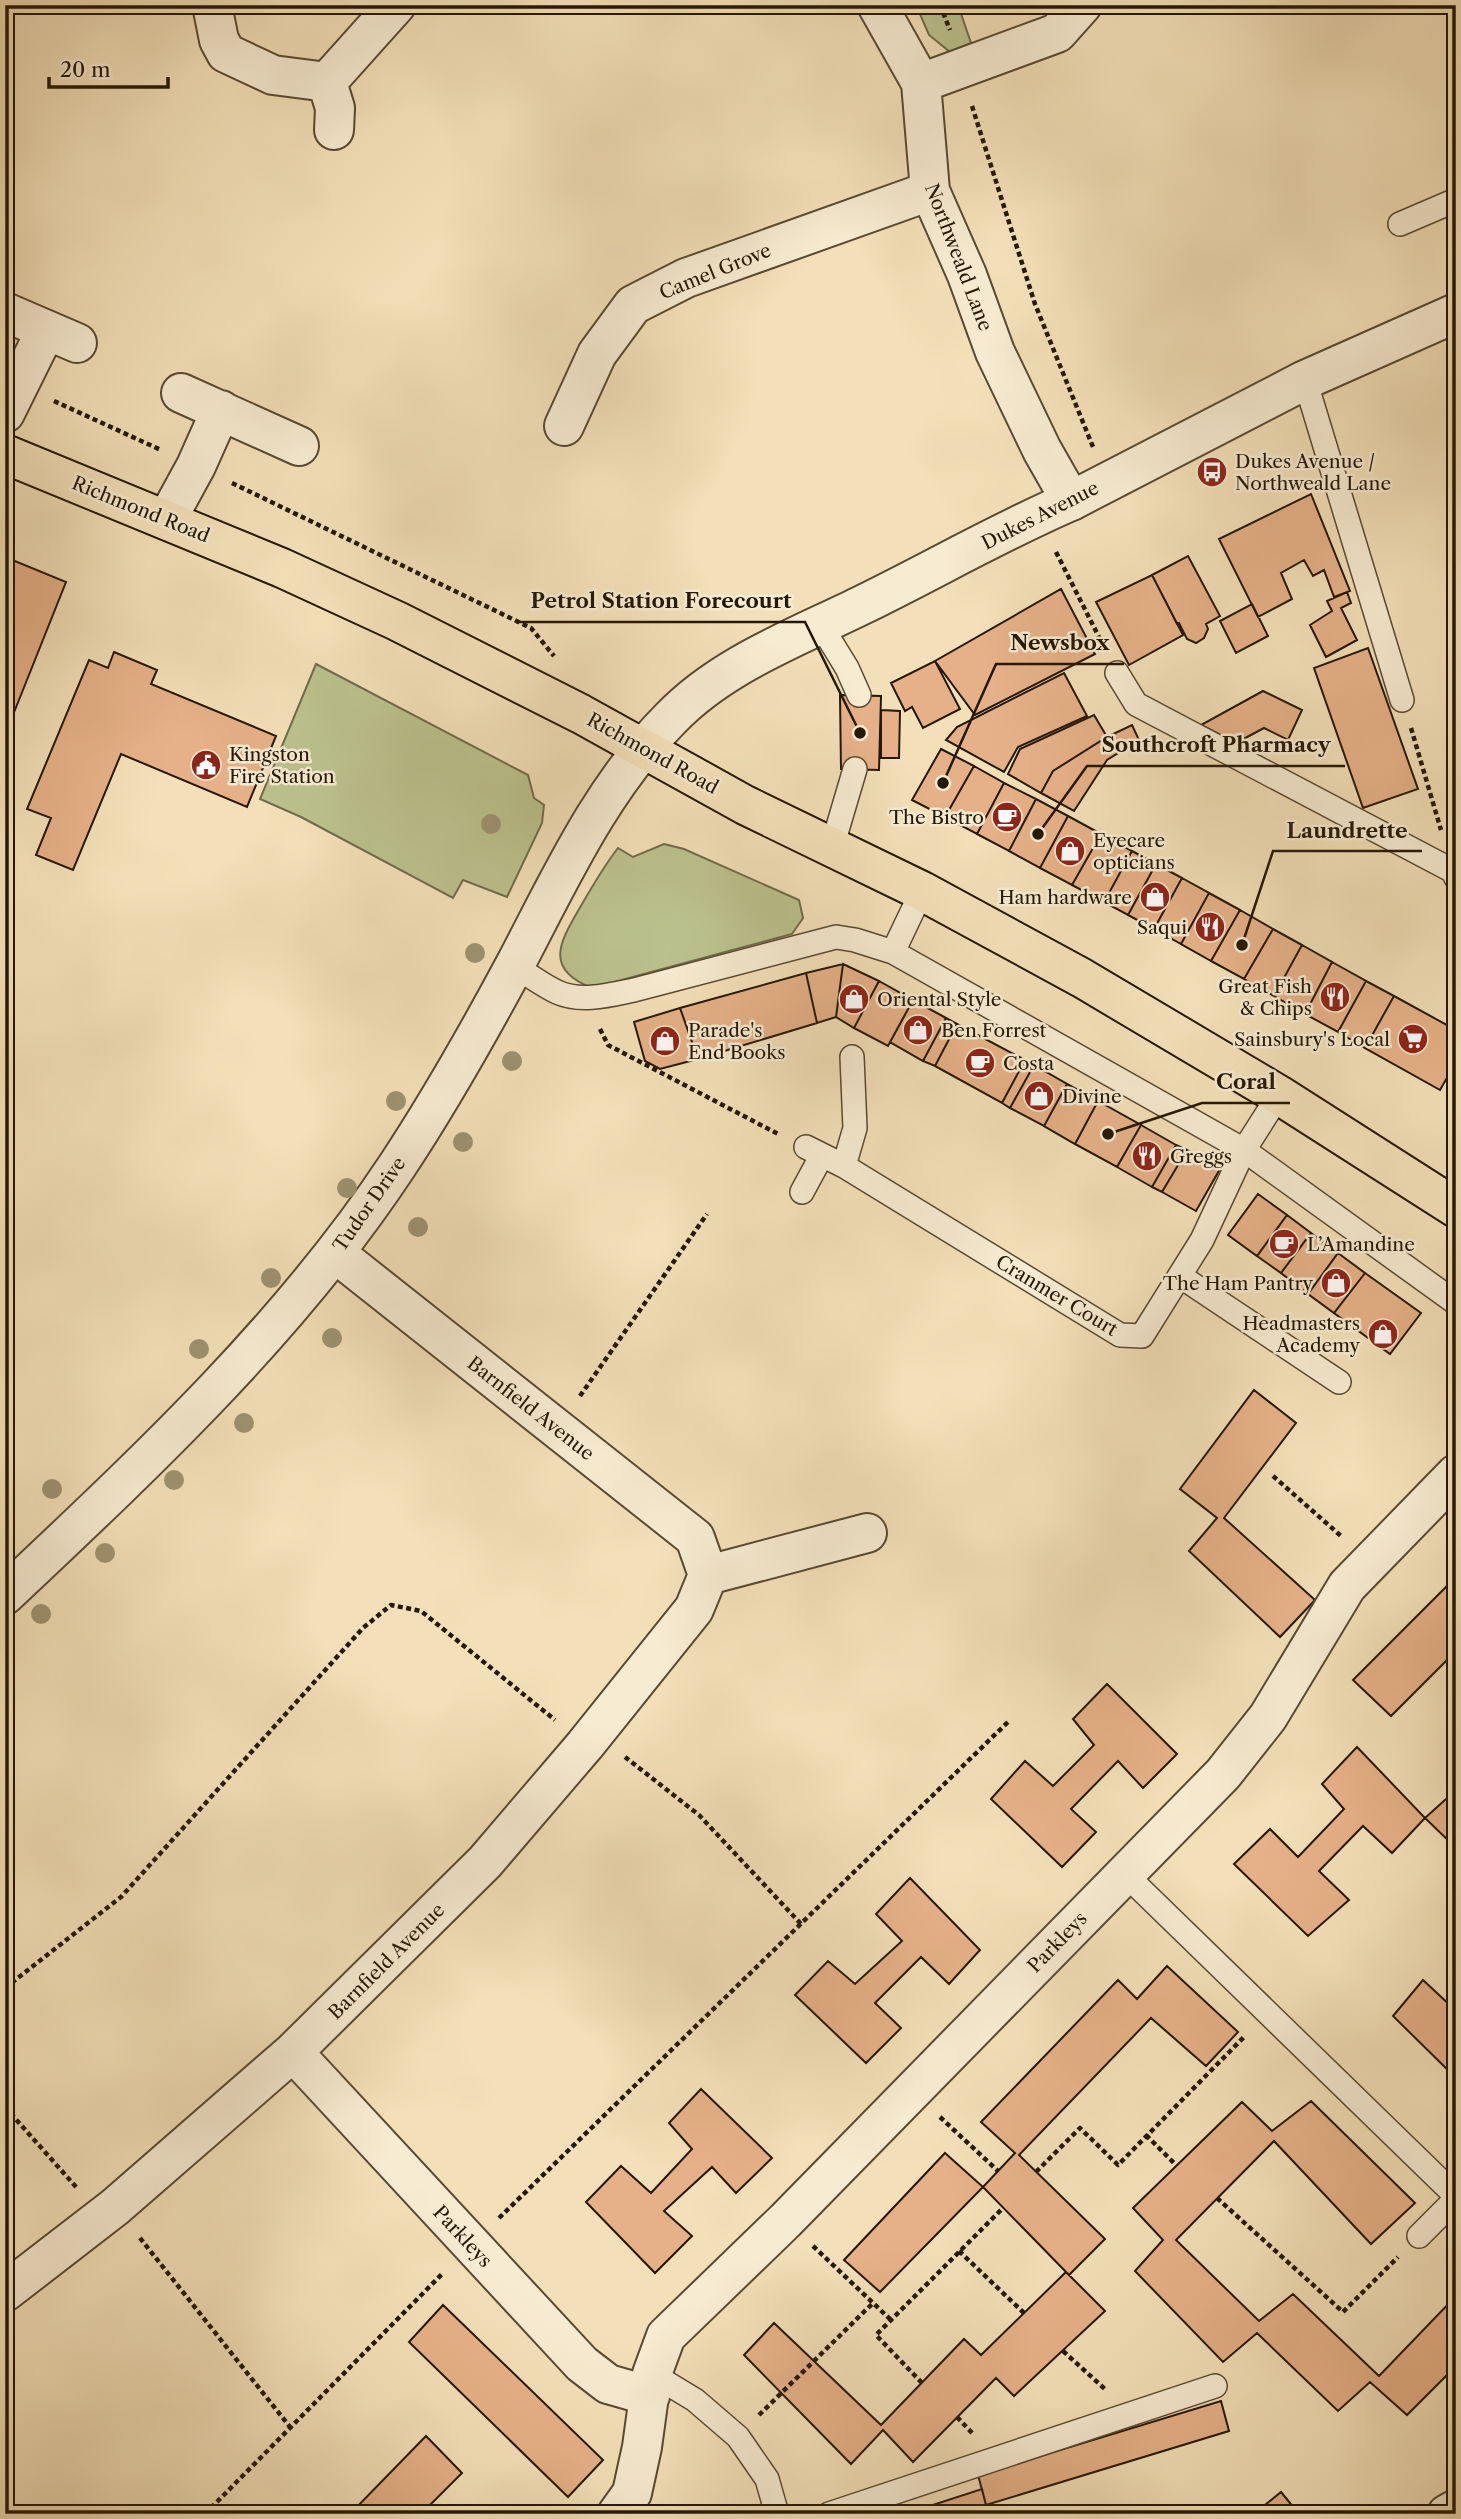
<svg xmlns="http://www.w3.org/2000/svg" width="1461" height="2519" font-family="'Libre Caslon Text',serif">
	<style>
		.green { fill: #bbc28e; stroke: #706c4a; stroke-width: 2 }
		.building { fill: #e6b188; stroke: #241705; stroke-width: 2 }
		.lines { fill: none; stroke-linecap: round; stroke-linejoin: round }
		.service-casing { stroke: #584932; stroke-width: 26 }
		.minor-casing { stroke: #584932; stroke-width: 42 }
		.tertiary-casing { stroke: #584932; stroke-width: 42 }
		.primary-casing { stroke: #241705; stroke-width: 42 }
		.path { stroke: #241705; stroke-width: 4.5; stroke-dasharray: 5 3.5; stroke-linecap: butt }
		.service { stroke: #f7ebd1; stroke-width: 23 }
		.minor { stroke: #f7ebd1; stroke-width: 38 }
		.tertiary { stroke: #f7ebd1; stroke-width: 38 }
		.primary { stroke: #f3e0b8; stroke-width: 38 }
		.tree { fill: #9e9270 }
		.labels { text-anchor: middle; stroke-width: 5; stroke-linejoin: round; paint-order: stroke }
		.street-label { font-size: 19px; fill: #241705; stroke: #f7ebd1 }
		.poi-label { font-size: 19px; fill: #241705; stroke: #f7ebd1; text-anchor: start }
		.leader { fill: none; stroke: #241705; stroke-width: 2.5 }
		.callout-dot { fill: #241705; stroke: #f7ebd1; stroke-width: 2.5 }
		.callout-label { font-size: 21px; text-anchor: middle; font-weight: bold; fill: #241705; stroke: #f7ebd1; stroke-width: 5; stroke-linejoin: round; paint-order: stroke }
	</style>
	<rect width="100%" height="100%" fill="#f3e0b8"/>
	<filter id="stains"><feTurbulence type="fractalNoise" baseFrequency=".00286" numOctaves="4"/><feColorMatrix values="0 0 0 0 .2 0 0 0 0 .09 0 0 0 0 .02 0 0 0 .5 -.17"/></filter>
	<radialGradient id="worn" r=".72"><stop offset=".6" stop-color="#630" stop-opacity="0"/><stop offset="1" stop-color="#630" stop-opacity=".3"/></radialGradient>
	<path class="green" d="M916,5h42l13,38 -21,9 -21,-17z
		M316,664l212,111 6,23 10,7 -2,18 -35,74 -44,-17 -10,18 -152,-81 -41,-18z
		M664,844l20,5 115,51 4,18 -11,16 -200,54c-51,-20 -30,-49 -10,-84 11,-19 22,-38 36,-56l15,9z"/>
	<path class="building" d="M1311,494l39,97 -16,6 -10,-27 -11,6 -9,-16 -23,13 11,26 -34,18 -39,-78z
		M1188,556l32,60 -14,8 2,5 -4,9 -8,5 -9,-4 -8,-16 -2,1 -25,-49z
		M5,557l61,25 -61,153z
		M1152,575l31,60 -54,30 -33,-63z
		M1061,589l34,65 -120,61 -40,-54z
		M1347,592l4,11 -10,5 16,32 -31,17 -16,-32 22,-14 -5,-10z
		M1252,604l16,32 -32,17 -16,-32z
		M1368,648l50,141 -55,19 -49,-140z
		M114,652l43,18 -6,14 125,52 -29,71 -126,-53 -48,116 -37,-15 15,-37 -24,-9 62,-149 19,8z
		M935,661l25,48 -37,19 -11,-21 -7,4 -14,-28z
		M1064,673l23,43 -69,31 -14,25 -58,-32 11,-13z
		M1263,691l39,19 -14,30 -24,-12 -28,15 -35,-18z
		M840,695l41,1 -2,74 -38,-1z
		M881,710l19,1 -1,47h-18z
		M1094,715l13,22 -54,34 -12,22 -33,-19 12,-25z
		M1132,725l7,15 -32,20 -33,51 -33,-18 12,-22 54,-34z
		M941,749l33,17 -29,51 -33,-17z
		M974,766l30,17 -27,51 -32,-17z
		M1004,783l32,16 -27,52 -32,-17z
		M1036,799l32,17 -28,52 -31,-17z
		M1068,816l33,18 -29,51 -32,-17z
		M1101,834l31,17 -28,51 -32,-17z
		M1132,851l24,13 -28,51 -24,-13z
		M1156,864l26,14 -28,51 -26,-14z
		M1182,878l27,15 -28,51 -27,-15z
		M1209,893l31,17 -29,51 -30,-17z
		M1240,910l33,19 -29,50 -33,-18z
		M1273,929l29,16 -28,51 -30,-17z
		M1302,945l30,17 -27,52 -31,-18z
		M1332,962l34,19 -28,51 -33,-18z
		M843,964l36,17 -25,47 -18,-11z
		M843,964l-7,53 -19,6 -11,-50z
		M806,973l11,50 -119,36 -18,-51z
		M879,981l34,19 -25,46 -34,-18z
		M1366,981l28,15 -29,52 -27,-16z
		M1394,996l62,34v32l-16,28 -75,-42z
		M913,1000l33,18 -23,43 -33,-19z
		M680,1008l18,51 -38,10 -15,-8 -11,-39z
		M946,1018l11,6 -22,42 -12,-5z
		M957,1024l68,36 -23,43 -67,-37z
		M1025,1060l9,5 -24,43 -8,-5z
		M1034,1065l33,19 -23,42 -34,-18z
		M1067,1084l31,17 -23,43 -31,-18z
		M1098,1101l43,24 -24,42 -42,-23z
		M1141,1125l35,20 -24,42 -35,-20z
		M1176,1145l11,5 -25,42 -10,-5z
		M1187,1150l33,19 -24,42 -34,-19z
		M1258,1194l29,21 -30,41 -29,-21z
		M1287,1215l24,18 -30,40 -24,-17z
		M1311,1233l27,20 -30,41 -27,-21z
		M1338,1253l27,20 -31,40 -26,-19z
		M1365,1273l56,40 -31,41 -56,-41z
		M1254,1390l42,33 -72,95 91,82 -35,37 -91,-86 28,-33 -37,-29z
		M1456,1577v74l-65,65 -38,-36z
		M1107,1684l70,70 -34,34 -25,-27 -47,48 25,23 -34,35 -71,-68 34,-38 28,25 41,-41 -21,-26z
		M1357,1747l68,71 -33,35 -29,-27 -44,45 30,29 -41,36 -74,-72 36,-35 28,28 46,-48 -22,-25z
		M1456,1790v58l-31,-30z
		M910,1878l70,72 -31,34 -28,-27 -46,46 26,25 -35,35 -71,-68 33,-34 27,23 47,-43 -26,-27z
		M1167,1966l71,66 -32,34 -55,-48 -132,137 86,84 -36,36 -86,-88 32,-34 -34,-31 137,-142 19,19z
		M1423,1980l29,27 4,-4v75l-63,-62z
		M701,2089l71,69 -36,35 -24,-26 -48,44 28,25 -37,37 -69,-71 35,-36 30,27 41,-44 -23,-26z
		M1311,2101l104,102 -44,41 -97,-103 -98,99 83,81 34,-27 86,82 77,-80v70l-49,49 -37,-33 -32,29 -81,-78 -34,29 -88,-91 28,-31 -30,-32 109,-106 30,29z
		M945,2153l38,34 -103,105 -36,-32z
		M1066,2272l39,39 -91,85 -18,-18 -83,84 -30,-32 -32,34 -107,-109 30,-32 107,102 83,-86 17,16z
		M443,2305l160,155 -35,37 -159,-155z
		M1221,2401l8,30 -243,74 -8,-30z
		M426,2436l36,37 -41,41h-71z
		M982,2489l4,16 -25,9h-56z
		M1281,2492l18,22h-45z"/>
	<g class="lines">
		<g class="service-casing">
			<path id="service" d="M1400,224l56,-24
				M1305,380l97,320
				M820,624l27,44 12,27
				M1117,673l19,31 317,167 3,7
				M832,847l23,-78
				M893,952l29,-61
				M514,966c14,8 28,19 43,26 24,11 53,3 77,-2l202,-53 19,3 38,12 351,198 212,153
				M806,1147l38,19 276,169 22,1 60,-96 42,-90 35,-55
				M844,1166l11,-38 -3,-71
				M802,1192l20,-37
				M1180,1276l159,106
				M1125,1874l331,322
				M1419,2236l37,-37
				M652,2374l43,26 43,37 29,42 10,35
				M829,2514l386,-128"/>
		</g>
		<g class="minor-casing">
			<path id="minor" d="M212,5l7,35 7,13 47,22 54,7 69,-77
				M877,5l44,78 9,108 37,84 28,77 47,98 29,51
				M327,82l8,26 -1,22
				M921,83l136,-50 25,-28
				M5,312l72,31
				M181,393l118,53
				M5,413l41,-83
				M564,426l33,-72 36,-49 53,-27 244,-87
				M167,519l29,-53 25,-56
				M708,1575l159,-42
				M293,2052l289,312 26,20 42,12
				M5,2292l110,-85 178,-155 192,-190 100,-117 109,-136 14,-34 -13,-37 -360,-285
				M617,2514l15,-21 10,-46 10,-73 14,-38 119,-115 438,-447 45,-57 79,-131 109,-112
				M1447,2514l9,-5"/>
		</g>
		<g class="tertiary-casing">
			<path id="tertiary" d="M5,1595c140,-132 285,-267 392,-429 43,-65 82,-134 119,-203 45,-86 86,-176 155,-245 51,-53 124,-80 189,-112 70,-34 139,-74 211,-105l234,-121 151,-67"/>
		</g>
		<g class="primary-casing">
			<path id="primary" d="M5,454l277,114 115,53 184,93 164,91 177,86 160,87 197,117 177,113"/>
		</g>
		<path class="path" d="M940,5l10,25
			M972,106l63,198 58,143
			M54,401l107,49
			M232,483l299,145 23,28
			M1056,552l48,95
			M1411,728l30,102
			M600,1029l8,16 172,90
			M580,1396l127,-182
			M1273,1476l68,60
			M625,1757l74,58 102,109
			M5,1988l116,-91 242,-269 28,-23 30,6 134,109
			M5,2107l72,81
			M940,2117l58,54
			M1146,2135l31,31
			M1036,2172l44,-44 38,37 127,-129
			M1217,2198l126,114 55,-55
			M499,2218l511,-498
			M140,2238l150,189
			M813,2246l78,74
			M959,2251l65,62
			M1063,2351l43,39
			M922,2383l-46,-48 127,-127
			M759,2415l114,-112
			M957,2417l16,17
			M205,2514l238,-241"/>
		<use href="#service" class="service"/>
		<use href="#minor" class="minor"/>
		<use href="#tertiary" class="tertiary"/>
		<use href="#primary" class="primary"/>
	</g>
	<g class="tree">
		<circle cx="491" cy="824" r="10"/>
		<circle cx="475" cy="953" r="10"/>
		<circle cx="512" cy="1061" r="10"/>
		<circle cx="396" cy="1101" r="10"/>
		<circle cx="463" cy="1142" r="10"/>
		<circle cx="347" cy="1188" r="10"/>
		<circle cx="418" cy="1227" r="10"/>
		<circle cx="271" cy="1278" r="10"/>
		<circle cx="332" cy="1338" r="10"/>
		<circle cx="199" cy="1349" r="10"/>
		<circle cx="244" cy="1423" r="10"/>
		<circle cx="174" cy="1480" r="10"/>
		<circle cx="52" cy="1489" r="10"/>
		<circle cx="105" cy="1553" r="10"/>
		<circle cx="41" cy="1614" r="10"/>
	</g>
	<defs>
		<g id="bus-disc" transform="scale(1.575)"><circle r="9.5" fill="#8f2418" stroke="#f7ebd1"/><path d="M-5-6H5V4H4V6H2V4H-2V6H-4V4H-5ZM-3.5-4V0h7V-4ZM-3.5 1.2v1.5H-2V1.2ZM2 1.2v1.5H3.5V1.2Z" fill="#fff"/></g>
		<g id="civic-disc" transform="scale(1.575)"><circle r="9.5" fill="#8f2418" stroke="#f7ebd1"/><path d="M-.6-6.5H3V-4.5H.6V-3L4-1V1h2V6H-6V1h2V-1L-.6-3ZM-1.2 2.5V6h2.4V2.5Z" fill="#fff"/></g>
		<g id="cafe-disc" transform="scale(1.575)"><circle r="9.5" fill="#8f2418" stroke="#f7ebd1"/><path d="M-5.5-4.5H6V0H3Q3 3.5 0 3.5H-2.5Q-5.5 3.5-5.5 0ZM3-3.2v2h1.7v-2ZM-6 4.5H4V6H-6Z" fill="#fff"/></g>
		<g id="shop-disc" transform="scale(1.575)"><circle r="9.5" fill="#8f2418" stroke="#f7ebd1"/><path d="M-5-2.5h2.3a2.7 3.5 0 0 1 5.4 0H5L5.5 6h-11ZM-1.5-2.5h3a1.5 2.3 0 0 0-3 0Z" fill="#fff"/></g>
		<g id="restaurant-disc" transform="scale(1.575)"><circle r="9.5" fill="#8f2418" stroke="#f7ebd1"/><path d="M-5-6h1v4h1v-4h1v4h1v-4h1v5L-1.5 .5V6h-2V.5L-5-1ZM5-6V6H3V1.5H1.5Q1.5-4 5-6Z" fill="#fff"/></g>
		<g id="supermarket-disc" transform="scale(1.575)"><circle r="9.5" fill="#8f2418" stroke="#f7ebd1"/><path d="M-6-5.5h2.5l.6 2H6L4.5 2H-2.5L-4.4-4H-6ZM-1.5 3.2a1.3 1.3 0 1 0 .1 0ZM3 3.2a1.3 1.3 0 1 0 .1 0Z" fill="#fff"/></g>
	</defs>
	<g fill-rule="evenodd">
		<use href="#bus-disc" x="1212" y="472"/>
		<use href="#civic-disc" x="206" y="765"/>
		<use href="#cafe-disc" x="1007" y="817"/>
		<use href="#shop-disc" x="1070" y="851"/>
		<use href="#shop-disc" x="1155" y="897"/>
		<use href="#restaurant-disc" x="1210" y="927"/>
		<use href="#restaurant-disc" x="1335" y="997"/>
		<use href="#shop-disc" x="854" y="999"/>
		<use href="#shop-disc" x="918" y="1030"/>
		<use href="#supermarket-disc" x="1413" y="1039"/>
		<use href="#shop-disc" x="665" y="1041"/>
		<use href="#cafe-disc" x="980" y="1063"/>
		<use href="#shop-disc" x="1039" y="1096"/>
		<use href="#restaurant-disc" x="1147" y="1156"/>
		<use href="#cafe-disc" x="1284" y="1244"/>
		<use href="#shop-disc" x="1336" y="1283"/>
		<use href="#shop-disc" x="1383" y="1334"/>
	</g>
	<g class="labels">
		<g class="street-label">
			<text transform="translate(959 257) rotate(69)" y="7">Northweald Lane</text>
			<text transform="translate(715 271) rotate(-22)" y="7">Camel Grove</text>
			<text transform="translate(141 509) rotate(22)" y="7">Richmond Road</text>
			<text transform="translate(1040 515) rotate(-27)" y="7">Dukes Avenue</text>
			<text transform="translate(653 753) rotate(29)" y="7">Richmond Road</text>
			<text transform="translate(369 1204) rotate(-55)" y="7">Tudor Drive</text>
			<text transform="translate(1057 1295) rotate(31)" y="7">Cranmer Court</text>
			<text transform="translate(531 1408) rotate(38)" y="7">Barnfield Avenue</text>
			<text transform="translate(1057 1942) rotate(-46)" y="7">Parkleys</text>
			<text transform="translate(386 1961) rotate(-45)" y="7">Barnfield Avenue</text>
			<text transform="translate(463 2236) rotate(47)" y="7">Parkleys</text>
		</g>
		<g class="poi-label">
			<text x="1235" y="468">Dukes Avenue /<tspan x="1235" dy="22">Northweald Lane</tspan></text>
			<text x="229" y="761">Kingston<tspan x="229" dy="22">Fire Station</tspan></text>
			<text x="984" y="824" text-anchor="end">The Bistro</text>
			<text x="1093" y="847">Eyecare<tspan x="1093" dy="22">opticians</tspan></text>
			<text x="1132" y="904" text-anchor="end">Ham hardware</text>
			<text x="1187" y="934" text-anchor="end">Saqui</text>
			<text x="1312" y="993" text-anchor="end">Great Fish<tspan x="1312" dy="22">&amp; Chips</tspan></text>
			<text x="877" y="1006">Oriental Style</text>
			<text x="688" y="1037">Parade's<tspan x="688" dy="22">End Books</tspan></text>
			<text x="941" y="1037">Ben Forrest</text>
			<text x="1390" y="1046" text-anchor="end">Sainsbury's Local</text>
			<text x="1003" y="1070">Costa</text>
			<text x="1062" y="1103">Divine</text>
			<text x="1170" y="1163">Greggs</text>
			<text x="1307" y="1251">L’Amandine</text>
			<text x="1313" y="1290" text-anchor="end">The Ham Pantry</text>
			<text x="1360" y="1330" text-anchor="end">Headmasters<tspan x="1360" dy="22">Academy</tspan></text>
		</g>
	</g>
	<path class="leader" d="M860 733L805 622H516M943 783L996 664H1124M1038 834L1087 766H1345M1242 945L1273 851H1422M1108 1134L1202 1103H1290"/>
	<g class="callout-dot">
		<circle cx="860" cy="733" r="7"/>
		<circle cx="943" cy="783" r="7"/>
		<circle cx="1038" cy="834" r="7"/>
		<circle cx="1242" cy="945" r="7"/>
		<circle cx="1108" cy="1134" r="7"/>
	</g>
	<g class="callout-label">
		<text x="661" y="608">Petrol Station Forecourt</text>
		<text x="1060" y="650">Newsbox</text>
		<text x="1216" y="752">Southcroft Pharmacy</text>
		<text x="1347" y="838">Laundrette</text>
		<text x="1246" y="1089">Coral</text>
	</g>
	<rect width="1461" height="2519" fill="none" stroke="#f3e0b8" stroke-width="28"/>
	<rect x="7" y="7" width="1447" height="2505" fill="none" stroke="#241705" stroke-width="3.5"/>
	<rect x="14" y="14" width="1433" height="2491" fill="none" stroke="#241705" stroke-width="2"/>
	<path d="M49 77v10h119v-10" fill="none" stroke="#241705" stroke-width="3.5"/>
	<text x="60" y="77" font-size="21" fill="#241705" stroke="#f7ebd1" stroke-width="5" paint-order="stroke">20 m</text>
	<rect width="100%" height="100%" filter="url(#stains)"/>
	<rect width="100%" height="100%" fill="url(#worn)"/>
</svg>
